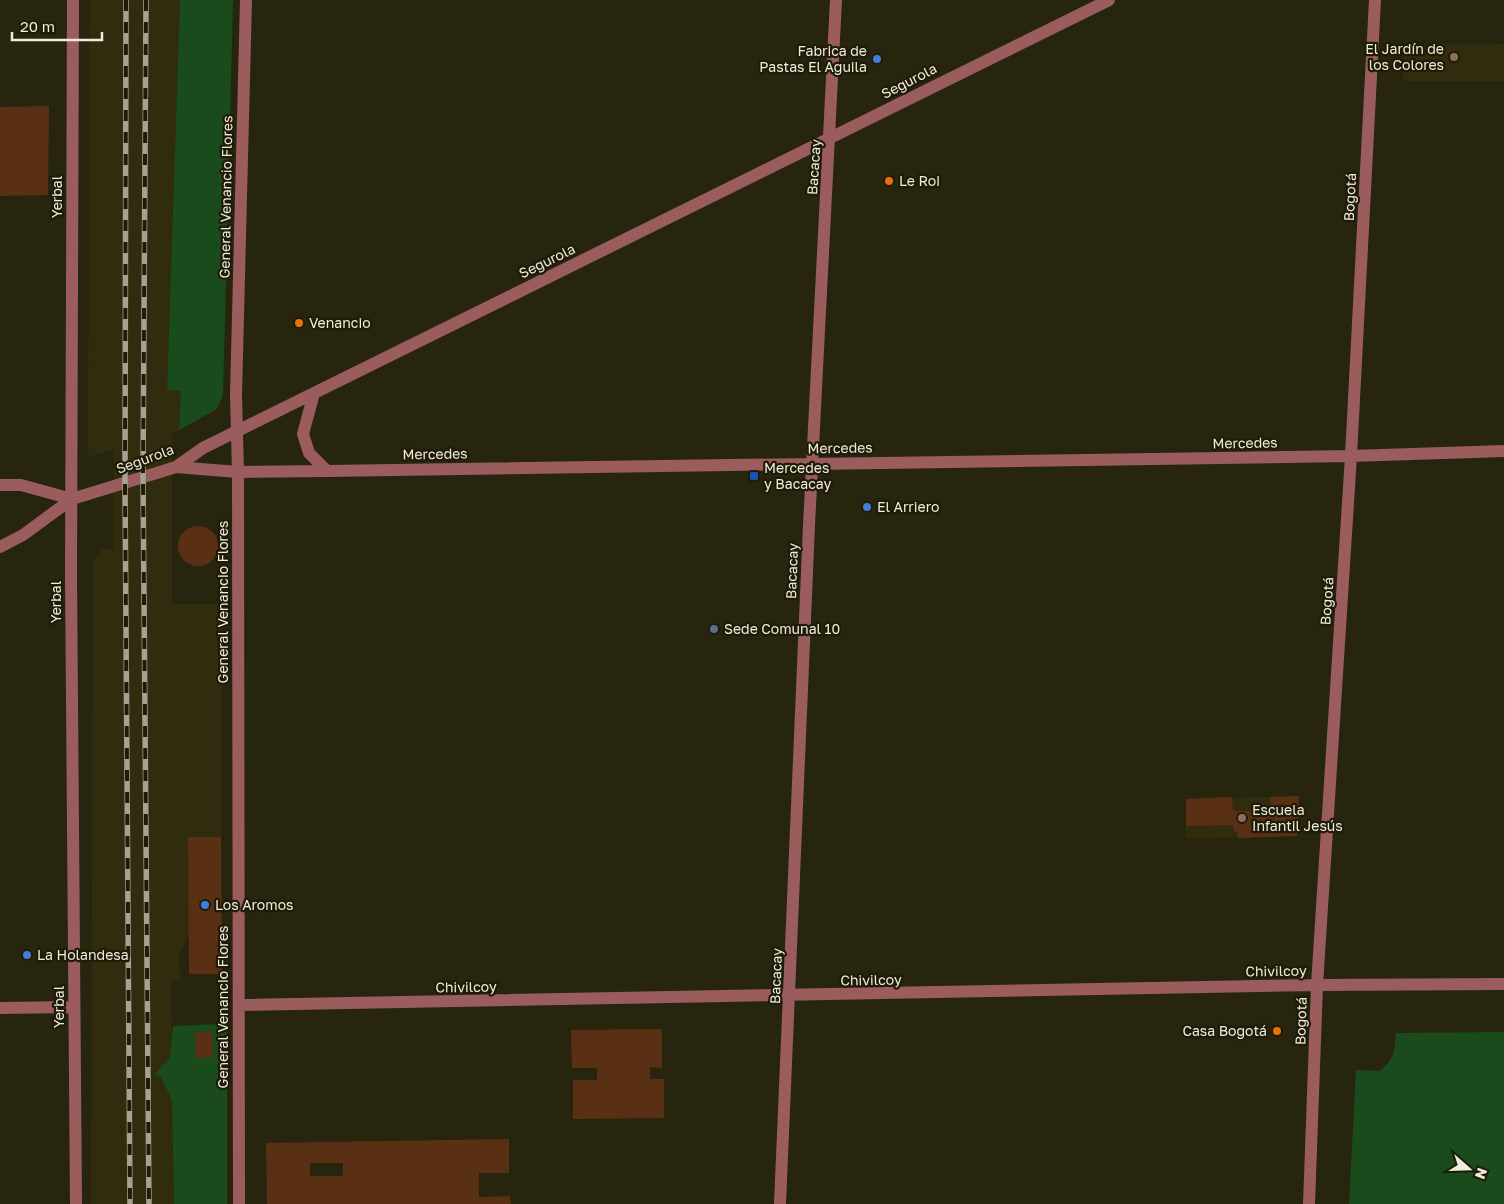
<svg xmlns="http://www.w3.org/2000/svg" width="1504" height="1204" font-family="'Golos Text',sans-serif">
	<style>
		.built { fill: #312c0e }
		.green { fill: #1a4b1c }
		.building { fill: #593014; fill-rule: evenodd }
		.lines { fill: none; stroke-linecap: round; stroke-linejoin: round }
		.minor { stroke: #9a5c5d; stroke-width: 12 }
		.rail-casing { stroke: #a5a291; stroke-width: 5.5 }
		.rail { stroke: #1f1b06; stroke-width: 4; stroke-dasharray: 11; stroke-linecap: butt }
		.education-dot { fill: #8d6e63; stroke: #1f1b06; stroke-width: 2 }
		.shop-dot { fill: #3f7fe0; stroke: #1f1b06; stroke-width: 2 }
		.food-dot { fill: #e8710a; stroke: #1f1b06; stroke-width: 2 }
		.transit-dot { fill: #1a4fb4; stroke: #1f1b06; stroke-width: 2 }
		.service-dot { fill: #5c6f8a; stroke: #1f1b06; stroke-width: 2 }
		.labels { text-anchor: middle; stroke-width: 4.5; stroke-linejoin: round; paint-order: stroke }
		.poi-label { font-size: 14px; fill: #eeecde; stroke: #1f1b06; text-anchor: start }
		.street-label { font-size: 14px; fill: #eeecde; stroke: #1f1b06 }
	</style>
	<rect width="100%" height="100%" fill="#28250f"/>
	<path class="built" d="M90,0h90l-13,389 14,2 -2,39 -7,4v170h49v233l-33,1 1,97 -10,20 1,26h-9l1,68 -2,8 -15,17 6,3 11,24 2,103h-83l2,-644 9,-11h11l1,-100 -26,8z
		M1504,44v37h-101l1,-36z
		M1299,796l-2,40 -111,2v-39z"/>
	<path class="green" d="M180,0h53l-10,395 -6,14 -38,21 2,-39 -14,-1z
		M219,1024l6,2 2,8v170h-53l-2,-103 -11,-24 -6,-3 15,-17 3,-31z
		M1504,1032v172h-155l7,-134 24,1c15,-13 14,-18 16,-38z"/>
	<path class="building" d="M49,106l-1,89 -48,1v-89z
		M178 546a20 20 0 1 1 40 0a20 20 0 1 1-40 0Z
		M1299,796l-2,40 -59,2v-5l-4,-2 -1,-6 -47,1v-27l46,-2 1,14h37v-14z
		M188,837h33l1,137h-33z
		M662,1029v39l-12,-1v12h14v39l-91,1v-39h24v-12h-25l-1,-38z
		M212,1031l1,26 -17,1 -1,-26z
		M509,1139v34h-30v24l31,-1 1,8h-244l-1,-61zM310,1163h33v13h-33z"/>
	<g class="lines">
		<path class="minor" d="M73,0l-2,575 5,629
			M314,393l-11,41 6,19 18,18
			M176,467l62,5 89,-1 1024,-15 153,-5
			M0,485h21l51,14
			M0,547l23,-12 49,-36 104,-32 27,-19 906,-448
			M239,1005l1078,-20 187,-1
			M0,1008l74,-1
			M239,1204l-1,-732 -2,-77 10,-395
			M780,1204l29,-679 27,-525
			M1309,1204l8,-219 34,-529 24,-456"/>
		<g class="rail-casing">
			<path id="rail" d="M126,0l-1,483 5,721
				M146,0l-3,477 6,727"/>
		</g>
		<use href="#rail" class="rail"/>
	</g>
	<g class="education-dot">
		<circle cx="1454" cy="57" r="5"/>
		<circle cx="1242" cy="818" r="5"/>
	</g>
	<g class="shop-dot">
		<circle cx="877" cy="59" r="5"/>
		<circle cx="867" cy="507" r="5"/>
		<circle cx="205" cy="905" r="5"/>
		<circle cx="27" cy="955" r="5"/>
	</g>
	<g class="food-dot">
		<circle cx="889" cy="181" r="5"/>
		<circle cx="299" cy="323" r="5"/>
		<circle cx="1277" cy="1031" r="5"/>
	</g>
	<rect class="transit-dot" x="749" y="471" width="10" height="10" rx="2.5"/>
	<circle class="service-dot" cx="714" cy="629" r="5"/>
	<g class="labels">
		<g class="poi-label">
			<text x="1444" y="54" text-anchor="end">El Jardín de<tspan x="1444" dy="16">los Colores</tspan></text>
			<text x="867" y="56" text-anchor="end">Fabrica de<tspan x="867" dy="16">Pastas El Aguila</tspan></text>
			<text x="899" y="186">Le Roi</text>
			<text x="309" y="328">Venancio</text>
			<text x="764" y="473">Mercedes<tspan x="764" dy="16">y Bacacay</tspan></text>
			<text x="877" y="512">El Arriero</text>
			<text x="724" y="634">Sede Comunal 10</text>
			<text x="1252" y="815">Escuela<tspan x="1252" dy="16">Infantil Jesús</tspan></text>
			<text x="215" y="910">Los Aromos</text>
			<text x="37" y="960">La Holandesa</text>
			<text x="1267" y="1036" text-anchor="end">Casa Bogotá</text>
		</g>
		<g class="street-label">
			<text transform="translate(909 81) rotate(-27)" y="5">Segurola</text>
			<text transform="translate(814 167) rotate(-86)" y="5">Bacacay</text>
			<text transform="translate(57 197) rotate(-90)" y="5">Yerbal</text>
			<text transform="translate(226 197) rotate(-89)" y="5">General Venancio Flores</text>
			<text transform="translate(1350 197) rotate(-87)" y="5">Bogotá</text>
			<text transform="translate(547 261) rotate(-26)" y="5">Segurola</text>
			<text transform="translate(1245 443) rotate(-1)" y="5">Mercedes</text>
			<text transform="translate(840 448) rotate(-1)" y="5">Mercedes</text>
			<text transform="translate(435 454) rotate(-1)" y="5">Mercedes</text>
			<text transform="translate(145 459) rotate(-20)" y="5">Segurola</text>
			<text transform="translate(792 571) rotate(-88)" y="5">Bacacay</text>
			<text transform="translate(1327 601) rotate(-86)" y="5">Bogotá</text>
			<text transform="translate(56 602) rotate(-90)" y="5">Yerbal</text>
			<text transform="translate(223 602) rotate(-90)" y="5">General Venancio Flores</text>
			<text transform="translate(1276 971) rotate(-1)" y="5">Chivilcoy</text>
			<text transform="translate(776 976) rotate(-88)" y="5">Bacacay</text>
			<text transform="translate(871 980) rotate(-1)" y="5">Chivilcoy</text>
			<text transform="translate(466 987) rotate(-1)" y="5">Chivilcoy</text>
			<text transform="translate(59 1007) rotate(-90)" y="5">Yerbal</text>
			<text transform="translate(223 1007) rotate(-90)" y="5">General Venancio Flores</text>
			<text transform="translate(1301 1021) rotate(-88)" y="5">Bogotá</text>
		</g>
	</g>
	<g transform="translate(1469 1169) rotate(110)" stroke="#1f1b06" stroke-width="4" paint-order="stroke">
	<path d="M0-4L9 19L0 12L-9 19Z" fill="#eeecde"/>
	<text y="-8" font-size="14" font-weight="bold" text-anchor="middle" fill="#eeecde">N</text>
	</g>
	<path d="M12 32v8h90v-8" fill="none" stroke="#eeecde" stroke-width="2.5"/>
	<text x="20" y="32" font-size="15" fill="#eeecde" stroke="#1f1b06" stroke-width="4" paint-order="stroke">20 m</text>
</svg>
